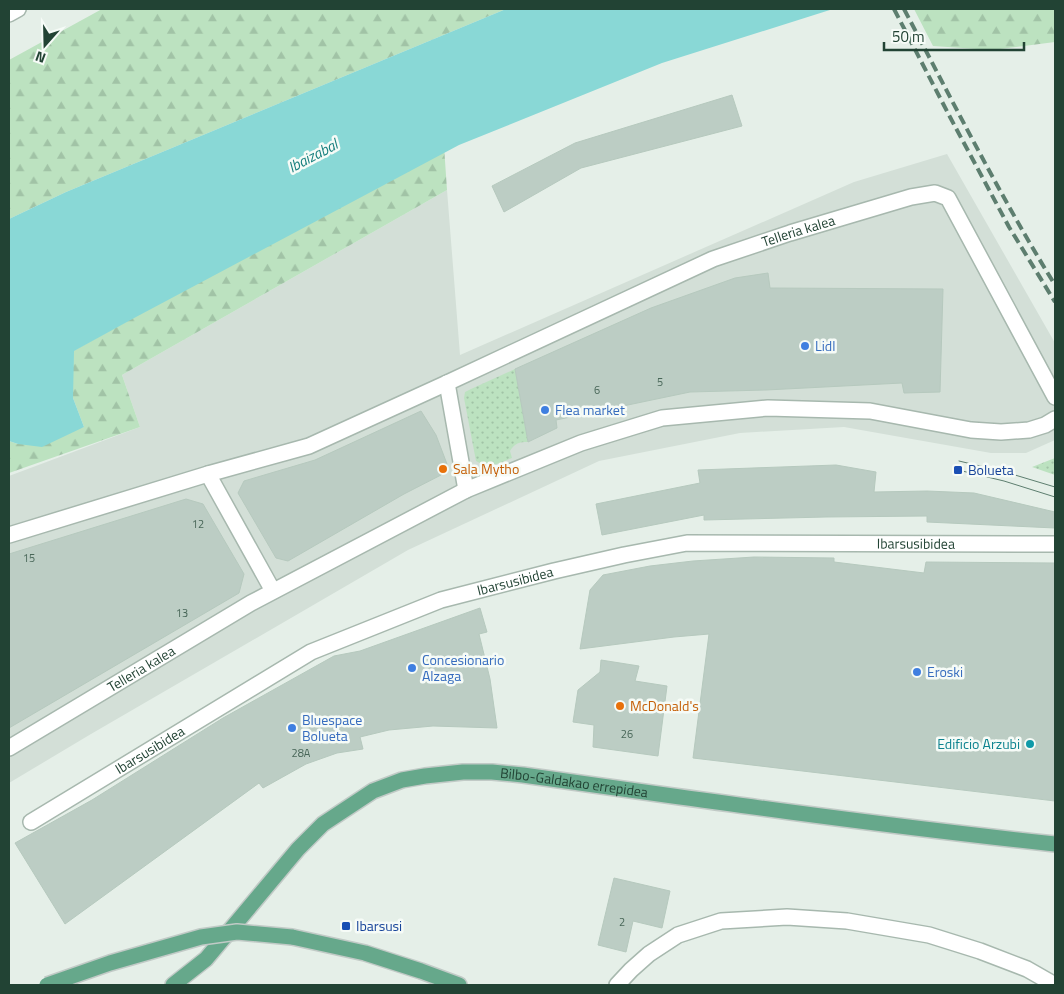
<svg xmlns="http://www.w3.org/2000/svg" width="1064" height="994" font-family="'Titillium Web',sans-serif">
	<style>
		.built { fill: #d3dfd7 }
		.grass { fill: url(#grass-dots) }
		.forest { fill: url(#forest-firs) }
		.water { fill: #89d8d6 }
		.building { fill: #bccdc4; stroke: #b6c9be }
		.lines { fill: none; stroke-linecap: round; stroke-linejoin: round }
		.minor-casing { stroke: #a7b8ae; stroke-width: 18 }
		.major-casing { stroke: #c1cac6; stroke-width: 18 }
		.minor { stroke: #fff; stroke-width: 15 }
		.major { stroke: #66a88b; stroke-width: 15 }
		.tram { stroke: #5d7e6f; stroke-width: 1 }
		.rail { stroke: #5d7e6f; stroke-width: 4; stroke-dasharray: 10 5; stroke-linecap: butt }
		.major-bridge-casing { stroke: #c1cac6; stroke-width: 18; stroke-linecap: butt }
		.major-bridge { stroke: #66a88b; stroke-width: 15 }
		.shop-dot { fill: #3f7fe0; stroke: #f6fbf7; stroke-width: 2 }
		.food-dot { fill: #e8710a; stroke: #f6fbf7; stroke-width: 2 }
		.transit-dot { fill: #1a4fb4; stroke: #f6fbf7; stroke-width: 2 }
		.culture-dot { fill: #0f9aa8; stroke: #f6fbf7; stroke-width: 2 }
		.labels { text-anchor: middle; stroke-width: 5; stroke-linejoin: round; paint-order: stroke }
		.number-label { font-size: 11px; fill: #486658 }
		.street-label { font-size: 14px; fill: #224334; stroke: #f6fbf7 }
		.shop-label { font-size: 14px; fill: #366cbe; stroke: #f6fbf7; text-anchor: start }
		.food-label { font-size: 14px; fill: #c56008; stroke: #f6fbf7; text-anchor: start }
		.transit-label { font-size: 14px; fill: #164399; stroke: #f6fbf7; text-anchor: start }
		.culture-label { font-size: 14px; fill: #0d838f; stroke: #f6fbf7; text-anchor: end }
		.water-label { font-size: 15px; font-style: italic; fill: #167f7e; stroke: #f6fbf7 }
	</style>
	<defs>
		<pattern id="grass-dots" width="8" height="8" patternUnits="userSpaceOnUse" patternTransform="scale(1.25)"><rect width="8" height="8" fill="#bce2c0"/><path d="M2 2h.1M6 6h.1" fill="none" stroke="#a1c3a6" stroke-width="1.8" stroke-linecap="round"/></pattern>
		<pattern id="forest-firs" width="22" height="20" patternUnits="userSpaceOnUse" patternTransform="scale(1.25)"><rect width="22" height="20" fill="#bce2c0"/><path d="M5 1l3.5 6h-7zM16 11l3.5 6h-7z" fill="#a1c3a6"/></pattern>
	</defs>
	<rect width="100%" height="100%" fill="#e5efe8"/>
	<path class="built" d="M947,154l108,189v97l-29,13h-35l-147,-26 -104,6 -141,28 -191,89 -317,184 -82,49v-307l131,-49 -18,-52 325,-185 13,165 394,-173z"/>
	<path class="grass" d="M515,369l13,73c-9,0 -13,1 -18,9l2,7c-15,6 -22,11 -36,3l-12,-63 1,-6 6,-3z
		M1055,458v17l-23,-8z"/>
	<path class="forest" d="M102,9h404l-440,183 -57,27v-159z
		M914,9h141v33l-63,8 -59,-4z
		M444,146l3,44 -325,185 18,52 -131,46v-32l9,3 66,-17 -11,-29v-47z"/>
	<path class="water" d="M506,9h327l-171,54 -203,82 -323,172 -62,34 -1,47 11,29 -42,20 -24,-3 -9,-3v-222l57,-27z"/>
	<path class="building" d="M732,95l10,31 -161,42 -77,44 -12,-26 83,-43z
		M768,273l2,15 173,1 -3,103 -36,1 -2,-10 -136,7 -76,2 -134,28 1,8 -29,14 -13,-73 136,-61 84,-30z
		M421,411l15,24 11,29 -6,11 -37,19 -116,67 -12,-3 -38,-65 6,-12 71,-21z
		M836,465l40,7 -2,20 53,-1 47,2 81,19v16l-128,-6v-6l-101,1 -122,3v-5l-102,20 -6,-31 104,-21 -2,-13z
		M186,499l17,5 41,70 -5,19 -230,135v-174z
		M754,557l80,1v4l90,11 2,-11 129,1v238l-362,-43 16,-124 -35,3 -94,12 10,-59 13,-15 47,-9 43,-5z
		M480,608l7,24 -8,2 11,45 7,49 -64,-2 -44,4 -29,7 3,12 -26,4 -31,11 -43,24 -4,-5 -194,141 -50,-81 77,-43 131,-82 111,-62 26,-5z
		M601,660l38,6 -4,15 32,5 -9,70 -65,-9 1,-22 -21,-3 5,-32 22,-18z
		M614,878l56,13 -8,37 -29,-7 -7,31 -28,-7z"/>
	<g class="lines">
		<g class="minor-casing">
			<g id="minor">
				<path d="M9,14l9,-5"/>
				<path d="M447,383l19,107"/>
				<path d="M208,474l65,117"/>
				<path id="s1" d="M9,535l199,-61 101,-28 138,-63 266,-124 77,-26 121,-36 24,-4 13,5 107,199"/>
				<path id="s2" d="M9,748l242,-145 215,-113 115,-47 81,-25 106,-10 102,3 101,19 30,2 28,-2 16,-5 10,-6"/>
				<path id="s3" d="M31,822l280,-170 130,-52 113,-29 70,-16 63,-12 368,1"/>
				<path d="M617,985l14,-15 18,-16 29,-19 43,-14 66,-4 60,4 82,14 51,16 47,18 28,16"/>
			</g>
		</g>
		<g class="major-casing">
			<g id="major">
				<path d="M292,937l73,16 56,18 38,14"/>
				<path id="s4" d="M173,985l33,-26 92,-110 25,-25 50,-33 29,-11 23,-4 38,-4h29l31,3c177,25 354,50 532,69"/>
			</g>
		</g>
		<use href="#minor" class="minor"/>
		<use href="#major" class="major"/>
		<path class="tram" d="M959,461l46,11 50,15
			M958,470l46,11 51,16"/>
		<path class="rail" d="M894,9l56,108 59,110 46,75
			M904,9c49,93 96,187 151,276"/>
		<g class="major-bridge-casing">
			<path id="major-bridge" d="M47,985l63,-22 91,-26 36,-5 55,5"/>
		</g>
		<use href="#major-bridge" class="major-bridge"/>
	</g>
	<g class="shop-dot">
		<circle cx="805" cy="346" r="5"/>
		<circle cx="545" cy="410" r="5"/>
		<circle cx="412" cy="668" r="5"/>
		<circle cx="917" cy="672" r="5"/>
		<circle cx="292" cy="728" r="5"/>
	</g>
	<g class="food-dot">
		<circle cx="443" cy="469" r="5"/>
		<circle cx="620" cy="706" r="5"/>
	</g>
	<g class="transit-dot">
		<rect x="953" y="465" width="10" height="10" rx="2.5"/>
		<rect x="341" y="921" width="10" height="10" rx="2.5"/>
	</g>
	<circle class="culture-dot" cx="1030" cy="744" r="5"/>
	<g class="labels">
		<g class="number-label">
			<text x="660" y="386">5</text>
			<text x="597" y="394">6</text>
			<text x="198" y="528">12</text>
			<text x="29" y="562">15</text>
			<text x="182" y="617">13</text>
			<text x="627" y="738">26</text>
			<text x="301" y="757">28A</text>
			<text x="622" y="926">2</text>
		</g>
		<g class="street-label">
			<text dy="5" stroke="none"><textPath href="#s1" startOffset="848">Telleria kalea</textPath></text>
			<text dy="5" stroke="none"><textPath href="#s3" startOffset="949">Ibarsusibidea</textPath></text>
			<text dy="5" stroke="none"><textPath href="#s3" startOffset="544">Ibarsusibidea</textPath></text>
			<text dy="5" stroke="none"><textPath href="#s2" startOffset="154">Telleria kalea</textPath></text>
			<text dy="5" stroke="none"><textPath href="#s3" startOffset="139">Ibarsusibidea</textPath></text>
			<text dy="5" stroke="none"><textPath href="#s4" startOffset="485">Bilbo-Galdakao errepidea</textPath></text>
		</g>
		<g class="shop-label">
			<text x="815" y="351">Lidl</text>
			<text x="555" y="415">Flea market</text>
			<text x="422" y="665">Concesionario<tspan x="422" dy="16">Alzaga</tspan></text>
			<text x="927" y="677">Eroski</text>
			<text x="302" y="725">Bluespace<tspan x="302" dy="16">Bolueta</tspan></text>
		</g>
		<g class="food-label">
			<text x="453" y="474">Sala Mytho</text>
			<text x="630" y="711">McDonald's</text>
		</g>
		<g class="transit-label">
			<text x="968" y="475">Bolueta</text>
			<text x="356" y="931">Ibarsusi</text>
		</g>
		<g class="culture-label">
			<text x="1020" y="749">Edificio Arzubi</text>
		</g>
		<g class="water-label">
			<text transform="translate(313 156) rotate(-28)" y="5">Ibaizabal</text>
		</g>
	</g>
	<rect width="1064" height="994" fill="none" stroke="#224334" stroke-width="20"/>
	<g transform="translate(45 45) rotate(200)" stroke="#f6fbf7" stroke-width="4" paint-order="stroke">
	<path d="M0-4L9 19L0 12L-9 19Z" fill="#224334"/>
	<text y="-8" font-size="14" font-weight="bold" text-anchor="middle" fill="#224334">N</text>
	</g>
	<path d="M884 42v8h140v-8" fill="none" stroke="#224334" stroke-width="2.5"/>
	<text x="892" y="42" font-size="15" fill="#224334" stroke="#f6fbf7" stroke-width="4" paint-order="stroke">50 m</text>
</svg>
